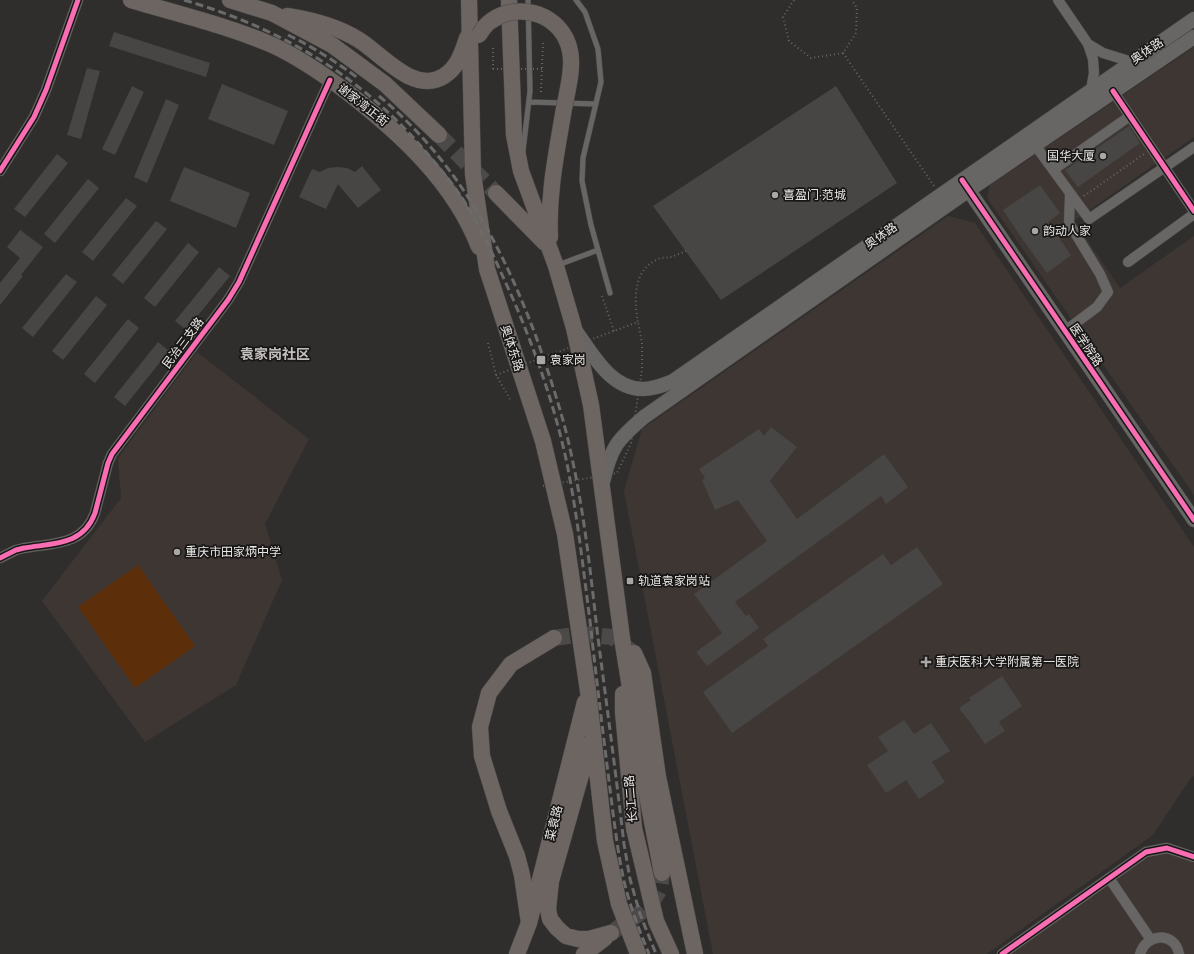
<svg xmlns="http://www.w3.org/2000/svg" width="1194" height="954" font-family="Figtree,'Noto Sans SC',sans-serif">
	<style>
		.built { fill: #3e3632 }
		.green { fill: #5c2e0a }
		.building { fill: #474644 }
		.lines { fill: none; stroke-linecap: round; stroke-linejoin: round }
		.primary-tunnel { stroke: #4c4a49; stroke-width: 16; stroke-dasharray: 16 8; stroke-linecap: butt }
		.lane-casing { stroke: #4b4948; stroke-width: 6 }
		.street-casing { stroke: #4b4948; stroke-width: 11 }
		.secondary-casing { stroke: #4b4948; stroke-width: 15 }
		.primary-casing { stroke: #4b4948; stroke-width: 17 }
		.path { stroke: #666564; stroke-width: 2; stroke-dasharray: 1 3; stroke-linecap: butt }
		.lane { stroke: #676665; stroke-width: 5 }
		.street { stroke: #676665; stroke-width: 10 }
		.secondary { stroke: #676665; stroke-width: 14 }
		.primary { stroke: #6c6561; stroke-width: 16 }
		.rail { stroke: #6c6b6b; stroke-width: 3; stroke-dasharray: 8 4; stroke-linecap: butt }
		.primary-bridge-casing { stroke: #4b4948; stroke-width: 17; stroke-linecap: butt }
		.path-bridge { stroke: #666564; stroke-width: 2; stroke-dasharray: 1 3; stroke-linecap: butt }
		.primary-bridge { stroke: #6c6561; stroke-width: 16 }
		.cycleway-casing { stroke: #181716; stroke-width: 8 }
		.cycleway { stroke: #f96db3; stroke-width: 5 }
		.poi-dot { fill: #a9a7a5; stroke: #181716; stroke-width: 1.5 }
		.labels { text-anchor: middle; stroke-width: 3.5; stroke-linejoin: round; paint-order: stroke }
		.street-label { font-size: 12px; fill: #eae8e6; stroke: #181716 }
		.poi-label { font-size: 12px; fill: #eae8e6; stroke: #181716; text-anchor: start }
		.quarter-label { font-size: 14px; font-weight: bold; fill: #c4c0be; stroke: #181716 }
	</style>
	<rect width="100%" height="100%" fill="#302e2d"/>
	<path class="built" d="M1194,47v90l-120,84 46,67 74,-52v259l-207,-297 3,-13z
		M948,216l27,7 219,324v229l-4,3 -37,56 -166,119h-274l-89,-463 18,-62z
		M197,352l112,87 -44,85 17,56 -46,105 -91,57 -103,-141 79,-103 -3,-40z
		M1166,853l28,10v91h-183l137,-98z"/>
	<path class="green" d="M138,565l57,81 -60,42 -57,-81z"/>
	<path class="building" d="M114,32l96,31 -4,14 -97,-31z
		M87,68l13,3 -19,68 -14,-4z
		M222,84l66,27 -14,34 -66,-26z
		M132,86l12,6 -29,63 -13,-6z
		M836,86l61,97 -176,117 -68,-94z
		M166,99l13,6 -32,78 -13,-6z
		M1129,126l11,17 -62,44 -13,-17z
		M57,154l11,9 -43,54 -11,-8z
		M362,166l19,24 -23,18 -20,-24 -12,25 -27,-12 13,-28 8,3 8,-4 9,-1 10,1 8,4z
		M184,167l66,26 -14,35 -66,-27z
		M88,179l11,9 -44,55 -11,-9z
		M1040,185l20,28 -12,9 23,33 -24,18 -24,-33 -20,-30z
		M126,198l11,8 -44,55 -11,-9z
		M156,221l11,8 -44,55 -11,-9z
		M20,230l23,17 -22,28 2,1 -23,29v-22l20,-25 -13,-11z
		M188,243l11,9 -44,55 -11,-9z
		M219,267l11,9 -44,54 -11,-9z
		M66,274l11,8 -44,55 -11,-9z
		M96,296l11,9 -44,55 -11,-9z
		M128,319l11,9 -44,55 -11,-9z
		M158,342l11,9 -44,55 -11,-9z
		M771,427l26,20 -27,34 27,38 87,-65 24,33 -22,17 -5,-8 -146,106 11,14 3,-2 10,14 -52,38 -11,-14 26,-19 -28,-39 73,-53 -29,-41 -23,10 -13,-30 3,-2 -6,-9 60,-40 5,7z
		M917,547l26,37 -211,149 -29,-41 65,-46 -5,-7 120,-85 8,11z
		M1002,676l20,30 -23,16 6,9 -20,13 -17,-25h-1l-8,-11 12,-8 -2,-2z
		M904,720l10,14 17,-11 19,28 -18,11 13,20 -26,17 -13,-19 -20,13 -19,-28 21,-14 -10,-14z"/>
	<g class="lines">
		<path class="primary-tunnel" d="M439,135l57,58
			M554,638l28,-4 30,3 19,14
			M611,933c15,-11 37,-22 46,-39 4,-6 4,-14 5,-21"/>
		<g class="lane-casing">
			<path id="lane" d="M576,0l9,12 13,37 3,33 -18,76 -1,23 9,44 19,68
				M529,102l67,2
				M523,151l7,-60 -2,-91
				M558,265l40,-15"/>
		</g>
		<g class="street-casing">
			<path id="street" d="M1058,0l30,44 5,15 1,14 -3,17
				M1088,44l15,9 29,9
				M1113,91l81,120
				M1035,145l54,74 105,-72
				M1053,170l77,-54
				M0,171l34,-54 12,-27 32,-90
				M1128,262l66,-48
				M1065,331l32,-24 11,-15 -8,-18 -31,-51 1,-29
				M0,558l16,-8 8,-2c29,-5 59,-2 71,-35l13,-50 4,-9 116,-154 11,-18 91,-202
				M1109,878l42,62
				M1002,954l144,-102 21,-4 27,9
				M1140,954c6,-21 35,-23 39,0"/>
		</g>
		<g class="secondary-casing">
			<path id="secondary" d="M963,182l231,338
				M575,330c17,23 35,59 68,59 11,0 20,-4 30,-8l521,-362
				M603,482c8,-35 14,-42 41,-65l325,-227 225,-153"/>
		</g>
		<g class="primary-casing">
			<path id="primary" d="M131,0c47,14 94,25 139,44 27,12 53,30 77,48 53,41 107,90 132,155
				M230,0l42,13 60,32 53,39 54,51
				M469,0l4,174 14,95 56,172 22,93 23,157 17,150 14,63 19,50
				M509,0l5,135 7,36 35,95 18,62 17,77 31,233 27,168 13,67
				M287,16c26,4 50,10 72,24 24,15 55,55 85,36 14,-9 18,-23 23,-38
				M496,193l49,50
				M550,237c-2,-43 6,-81 13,-123
				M634,653l9,20 15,104 37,177
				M623,694v18l11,116 22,93 15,33
				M590,743l-39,138 -3,28 2,10 7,9 9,8 12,3h11l22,-6
				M529,923l-7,-48 -5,-19 -18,-45 -17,-55 -2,-29 9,-34 22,-29 43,-26
				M517,954l12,-31 56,-221
				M584,954l21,-16"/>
		</g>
		<path class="path" d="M794,0l-11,17 6,24 22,17 32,-5 13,-20 1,-25 -5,-8
			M843,53l91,133
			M493,69v-24
			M541,92l2,-49
			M1084,196l60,-42
			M602,296l12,35
			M488,343l8,32 14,24"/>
		<use href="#lane" class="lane"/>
		<use href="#street" class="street"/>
		<use href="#secondary" class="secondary"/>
		<use href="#primary" class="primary"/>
		<path class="rail" d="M184,0c99,29 181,78 247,158 14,16 27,33 38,51 17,29 30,59 44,90 22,51 41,105 53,160 11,53 17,108 24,162 7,64 15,128 23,192 3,22 6,46 11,68 6,25 15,49 25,73
			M288,35c25,12 48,27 70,43
			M379,96c79,66 124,151 159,246 13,38 26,76 34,116 13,59 19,120 26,180 9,69 18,137 26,206l6,35 10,35 16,40"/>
		<g class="primary-bridge-casing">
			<path id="primary-bridge" d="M479,35c3,-5 7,-11 12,-14 29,-21 72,-6 79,30 4,18 -4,45 -7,63"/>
		</g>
		<path class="path-bridge" d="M493,69h49
			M496,375l142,-53c-4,-21 -5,-51 18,-62 4,-3 10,-2 15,-3 5,-2 10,-4 15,-6
			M543,486l74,-13 14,-30 11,-73v-27l-4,-21"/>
		<use href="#primary-bridge" class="primary-bridge"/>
		<g class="cycleway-casing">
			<path id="cycleway" d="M1113,91l81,120
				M0,171l34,-54 12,-27 32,-90
				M962,180l232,340
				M0,558l16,-8 8,-2c29,-5 59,-2 71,-35l13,-50 4,-9 116,-154 11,-18 91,-202
				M1002,954l144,-102 21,-4 27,9"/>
		</g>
		<use href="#cycleway" class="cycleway"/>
	</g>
	<g class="poi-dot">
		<circle cx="1103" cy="156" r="4"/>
		<circle cx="775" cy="195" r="4"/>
		<circle cx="1035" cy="231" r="4"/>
		<rect x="536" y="355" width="10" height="10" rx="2"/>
		<circle cx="177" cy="552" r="4"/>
		<rect x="626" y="577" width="8" height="8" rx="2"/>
		<path d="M924 656h4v4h4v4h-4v4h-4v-4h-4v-4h4z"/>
	</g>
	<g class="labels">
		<g class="street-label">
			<text transform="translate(1147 51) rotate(-34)" y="4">奥体路</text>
			<text transform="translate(363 105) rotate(38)" y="4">谢家湾正街</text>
			<text transform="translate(881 236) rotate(-35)" y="4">奥体路</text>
			<text transform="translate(183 343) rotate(-53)" y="4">民治三支路</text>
			<text transform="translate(1086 345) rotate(56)" y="4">医学院路</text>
			<text transform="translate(512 348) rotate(72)" y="4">奥体东路</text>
			<text transform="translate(631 799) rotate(-95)" y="4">长江二路</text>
			<text transform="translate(554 823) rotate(-76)" y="4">菜袁路</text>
		</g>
		<g class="poi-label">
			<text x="1095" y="160" text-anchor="end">国华大厦</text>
			<text x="783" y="199">喜盈门·范城</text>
			<text x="1043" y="235">韵动人家</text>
			<text x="550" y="364">袁家岗</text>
			<text x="185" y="556">重庆市田家炳中学</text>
			<text x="638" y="585">轨道袁家岗站</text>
			<text x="935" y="666">重庆医科大学附属第一医院</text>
		</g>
		<g class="quarter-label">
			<text x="275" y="359">袁家岗社区</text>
		</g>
	</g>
</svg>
